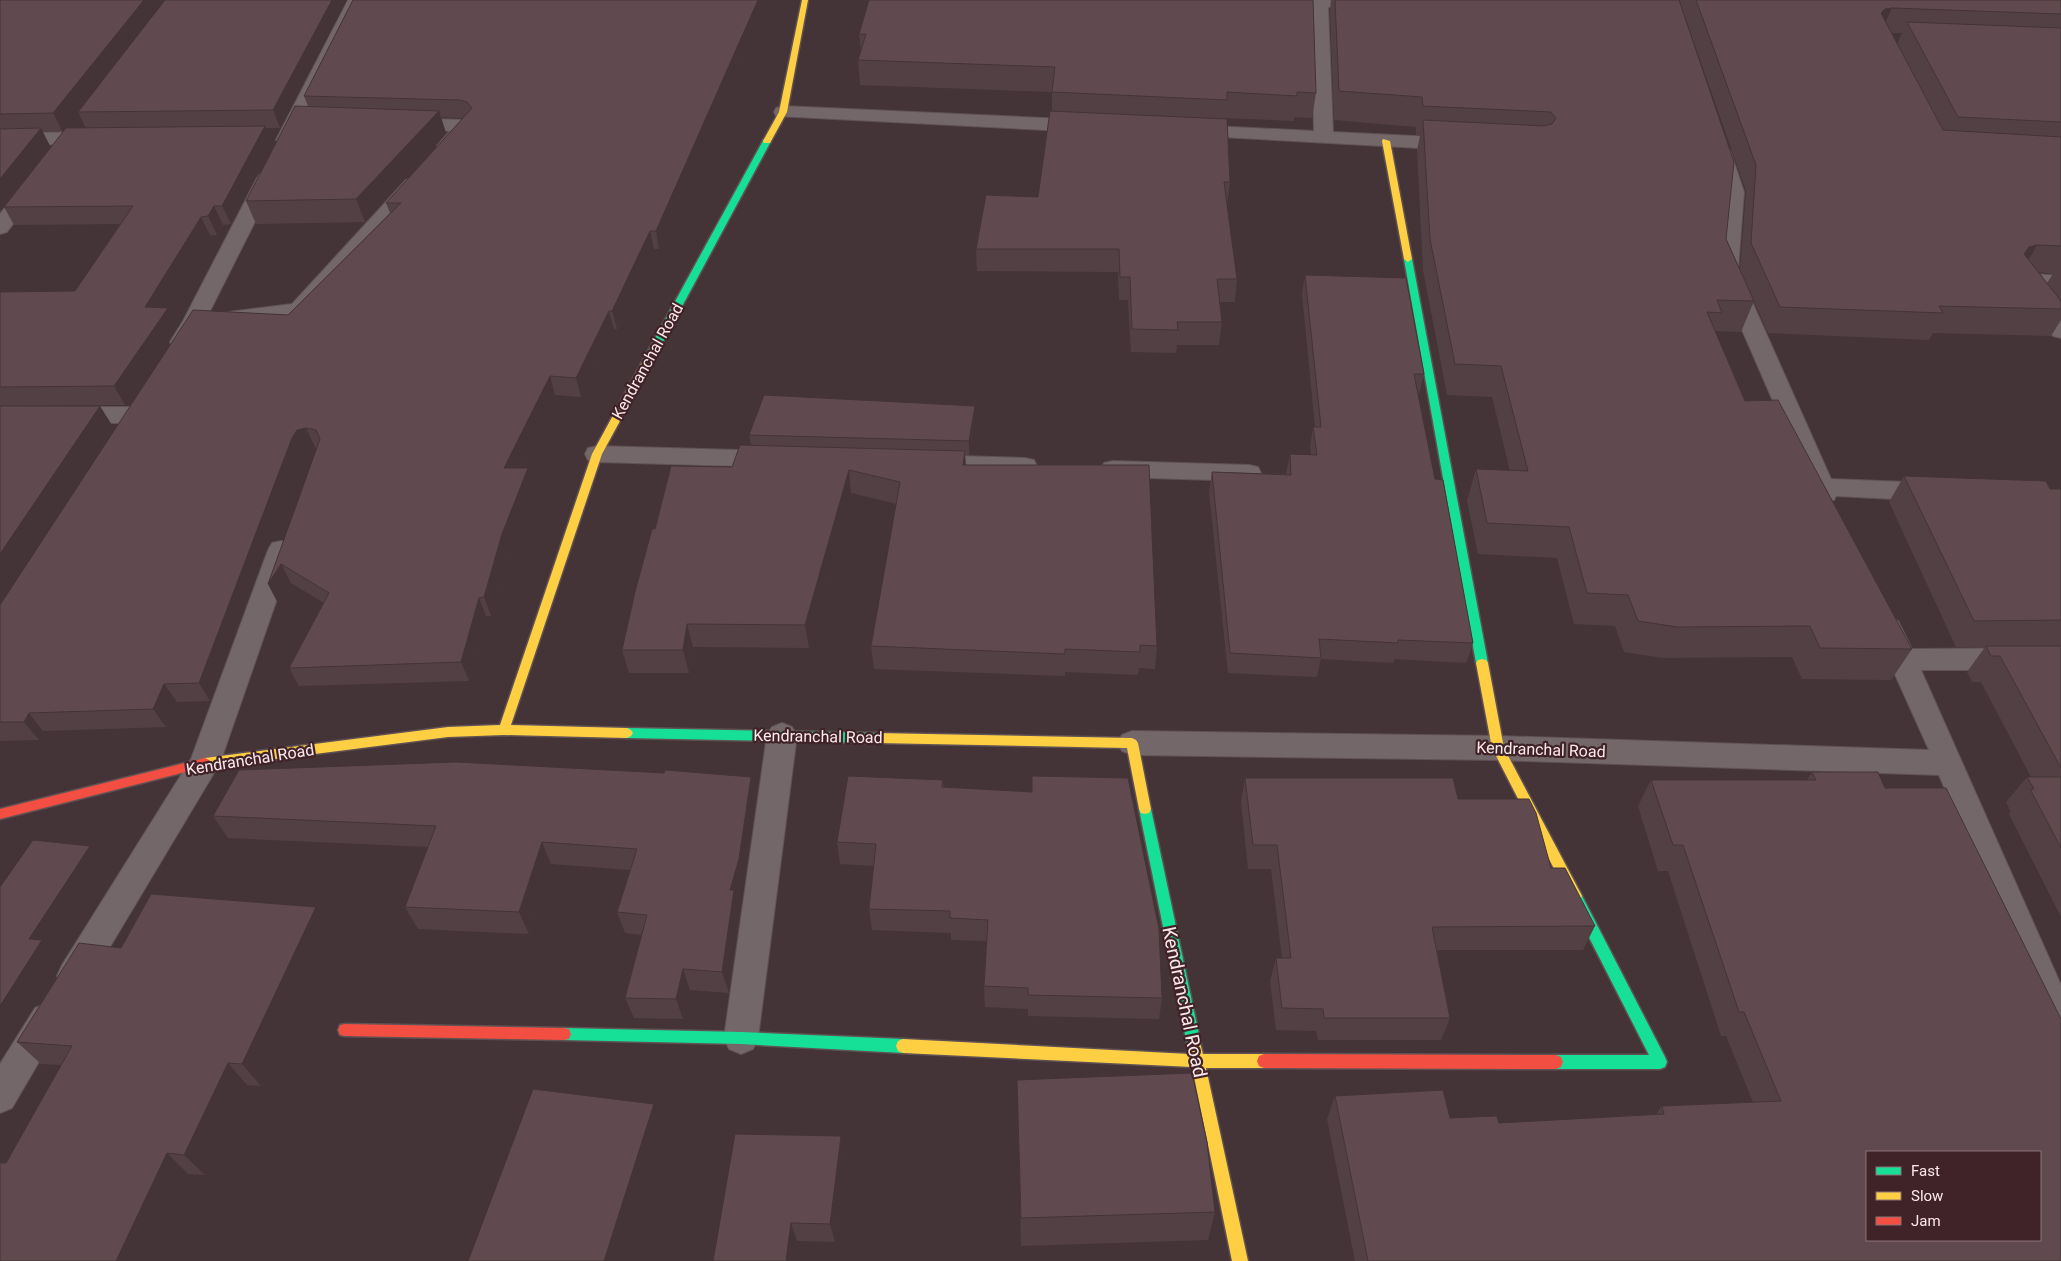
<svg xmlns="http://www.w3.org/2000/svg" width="2061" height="1261" font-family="Roboto,sans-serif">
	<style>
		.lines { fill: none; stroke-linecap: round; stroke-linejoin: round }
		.street-casing { stroke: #605254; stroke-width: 2 }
		.fast-casing { stroke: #605254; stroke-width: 3 }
		.slow-casing { stroke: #605254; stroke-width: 3 }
		.jam-casing { stroke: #605254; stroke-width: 3 }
		.street { fill: #736769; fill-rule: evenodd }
		.fast { fill: #16e098; fill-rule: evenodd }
		.slow { fill: #ffcf43; fill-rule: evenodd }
		.jam { fill: #f24e42; fill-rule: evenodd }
		.wall { fill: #534044; fill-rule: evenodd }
		.shaded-wall { fill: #443437 }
		.building { fill: #614a4f; stroke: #443437; fill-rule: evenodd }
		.labels { text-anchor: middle; stroke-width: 4.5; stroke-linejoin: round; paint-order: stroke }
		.street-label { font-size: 16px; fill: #fce8eb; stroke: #402329 }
		.near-street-label { font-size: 19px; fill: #fce8eb; stroke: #402329 }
	</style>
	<rect width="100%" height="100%" fill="#443437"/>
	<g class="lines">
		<g class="street-casing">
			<path id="street" d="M348,0h18l-70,140 -3,4 -7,2 -7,-2 -3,-4z
				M1261,0h114l3,4 -3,4 -6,1 -41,-2 5,125 122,6 7,2 3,4 -3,4 -7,2 -271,-15 -3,-4 3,-4 7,-2 123,6 -3,-124 -41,-2 -6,-1z
				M783,106l303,14 7,2 3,4 -3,4 -7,2 -310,-16 -2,-4 2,-4z
				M405,118l60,2 7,2 3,4c-9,12 -19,28 -35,24l-3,-4 13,-15 -52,-3 -3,-4 3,-4z
				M96,132l7,2 3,4 -3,4 -7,2 -96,1v-12z
				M1720,144l7,2 3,4 14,42 -6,78 93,209 101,4 9,3 4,6 -4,6 -9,3 -96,-5 -2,4 -9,3 -9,-3 -100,-230 8,-78 -14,-42 3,-4z
				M267,172l7,2 3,4 -72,143 -16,26 -8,2 -8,-2 -3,-5 13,-21 74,-143 3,-4z
				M413,178l7,2 3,4 -3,4 -113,127 -79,10 -8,-2 -3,-5 3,-5 72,-9 114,-124z
				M31,181l7,2 3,4 -34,45 -7,2v-20l24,-31z
				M2022,273l39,3v14l-22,-2 22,28v22l-8,-2 -42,-56 3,-5z
				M0,407h135l8,3 4,5 -4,5 -8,3h-135z
				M597,446l176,5 9,2 3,6 -3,6 -9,2 -176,-5 -9,-2 -3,-6 3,-6z
				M928,455l97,3 9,2 3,6 -3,6 -9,2 -97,-3 -9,-2 -3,-6 3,-6z
				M1113,461l136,4 9,2 3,6 -3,6 -9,2 -136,-4 -9,-2 -3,-6 3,-6z
				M281,541l9,2 4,7 -74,213 -134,224 -12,4 -12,-4 -5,-11 5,-11 129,-206 77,-209 4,-7z
				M1888,618l10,3 14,28 149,-1v22h-140l140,315v55l-12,-5 -110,-260 -441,-15 -366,-5 -10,-4 -5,-8 5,-8 10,-4 366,5 431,14 -55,-122 4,-7z
				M782,723l10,4 5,8 -39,303 -5,11 -12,5 -12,-5 -5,-11 43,-303 5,-8z
				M47,1003l12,5 5,11 -52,89 -12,5v-49l35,-56z"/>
		</g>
		<g class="fast-casing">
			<path id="fast" d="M764,139l7,2 -113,210 -2,2h-6l-2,-2z
				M1408,256l4,3 76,404 -2,3h-8l-2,-3 -72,-404z
				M627,728l249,5 4,2 2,3 -2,3 -4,2 -249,-5 -4,-2 -2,-3 2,-3z
				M1145,804l4,1 2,4 50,235 -2,5 -5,2 -5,-2 -2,-5 -48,-235 2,-4z
				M1575,890l5,2 85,165 2,5 -2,5 -5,2h-104l-5,-2 -2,-5 2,-5 5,-2h93l-81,-159 2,-4z
				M564,1028l177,4 162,7 5,2 2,5 -2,5 -5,2 -162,-9 -177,-4 -5,-1 -2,-5 2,-5z"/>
		</g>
		<g class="slow-casing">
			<path id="slow" d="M802,0h6l-21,112 -17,31h-6l-1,-2 16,-29z
				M1383,139l7,2 22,118 -4,3 -4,-3 -22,-118z
				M653,348l5,3 -56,103 -91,271 116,3 4,2 2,3 -2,3 -4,2 -123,-3 -56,2 -243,31 -4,-2 -2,-3 2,-3 4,-2 243,-31 52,-2 92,-271 56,-103z
				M1482,659l4,1 2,3 16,85 76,144 2,4 -2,4 -5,2 -5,-2 -78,-152 -16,-85 2,-3z
				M876,733l256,5 4,2 2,3 13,66 -2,4 -4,1 -4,-1 -2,-4 -12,-61 -251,-5 -4,-2 -2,-3 2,-3z
				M1194,1037l5,2 4,15h61l5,2 2,5 -2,5 -5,2h-58l42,193h-16l-40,-194 -289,-14 -5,-2 -2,-5 2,-5 5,-2 286,15 -2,-10 2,-5z"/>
		</g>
		<g class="jam-casing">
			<path id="jam" d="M205,758l4,2 2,3 -2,3 -209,53v-10z
				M345,1024l219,4 5,1 2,5 -2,5 -5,1 -219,-4 -5,-1 -2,-5 2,-5z
				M1264,1054l292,1 5,2 2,5 -2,5 -5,2 -292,-1 -5,-2 -2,-5 2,-5z"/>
		</g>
		<use href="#street" class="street"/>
		<use href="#fast" class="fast"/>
		<use href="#slow" class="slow"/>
		<use href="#jam" class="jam"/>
	</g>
	<path class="wall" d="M0,0h165l-103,131h-20l8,15 -50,65z
		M347,0l-67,128h-15l7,16 -41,80 -8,1 -6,10h-7l-45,73 12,18 -52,79 -125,1v-114l75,-1 45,-67 -106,1 -10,-18 82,-79 -8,-16z
		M353,0h408l2,12 -104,237h-5l-37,80h-3l-33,68 -26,-2 -36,73 15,19 -25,65 -18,64h-5l-17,65 -170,5 -10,-18 35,-65 -33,-20 -13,20 -10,-19 49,-136 -2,-1 -9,2 -5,7 -91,245 -33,1 -11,25 -123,4 -4,9 -39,1v-136l390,-392 -4,-10 77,-85 -22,-1 5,16 -81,89 -109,2 -10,-23 62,-95 -4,-10z
		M869,0l447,93 -4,25 -18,-1v4l-69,-3 5,64 -3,23 10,74 -2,23h-15l2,20 -3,23h-42l-1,8 -45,-1 -3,-52h-9l-1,-28 -141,-1 -1,-22 62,-52 14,-86v-19l-192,-7 -2,-25 3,-10 -2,-16z
		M1331,0h730v320l-10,16 -118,-3 -4,7 -161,-7 -14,-32 -13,31 -26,-1 30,70 167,248 -21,31 -89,-1 -10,-22 -129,1 -39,-6 -9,-26 -41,-2 -17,-66 -79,-4 -11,-53 9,-32 34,2 -18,-74 -45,-2 -24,-125 -6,-120 3,-14 -4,-1v-8l-82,-7 -4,-110zM1685,17l61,174 -6,79 -14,-31zM1891,33h11l-5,11zM2039,272l14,2 -6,9z
		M1305,275l119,99 -5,20h-1l17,85 38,164 -7,20 -72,-4 -1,4 -72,-4 -4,18 -89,-4 -19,-181 3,-20 74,2 4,-20 21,1 -1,-8 3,-20h2l-13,-133z
		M975,406v13l-6,36h-4l1,10 191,181 -2,23 -16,-1 -1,7 -73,-3v4l-191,-7 -3,-23 26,-142 -46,-11 -42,155 -116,-1 -4,26h-60l-7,-23 33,-121 77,-62 19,-22 -2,-10z
		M1904,476l146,13h11v428l-52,-103 2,-2 -5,-10 21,-25h4l-50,-95h-9l-5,-10 18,-25h-29l-67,-145z
		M1812,772l73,16 176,473h-706l-28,-142 8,-23 115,22 49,5 157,-9 6,-8 91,-4 -27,-66h-5l-53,-165h-10l-20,-65 13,-26h156z
		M751,777l5,22 -12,81 -6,24 2,7 -11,82 -39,-3 -7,29 -49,-1 -9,-20 17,-63 -17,-2 -8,-21 13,-42 -79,-6 -22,70 -111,-5 -13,-22 23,-60 -200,-9 -15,-22z
		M1245,778l213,21 93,69 44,58 -12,24h-146l13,68 -9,22h-123l-2,-9 -40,-1 -6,-49 6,-23h6l-11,-89h-23l-7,-67z
		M943,780l1,7 218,211 -3,21 -131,-3v-7l-43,-2 -1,-21 3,-45 -36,-1v-7l-79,-3 -3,-21 5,-43 -34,-2 -3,-22z
		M332,931l-71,155 -14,-1 -42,90 -17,-1 -40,87h-148l6,-98 55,-98 -20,-1 -24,-22 104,-94z
		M1017,1080l198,132 -7,28 -187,6z
		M841,1136l4,20 -10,86 -38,-1 -3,20h-81z"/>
	<path class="shaded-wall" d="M144,0h21l-103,131 -9,-18z
		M332,0h15l-67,128 -7,-18z
		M758,0h3l2,12 -104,237 -3,-18z
		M1892,8l-11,24v-19l4,-4z
		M439,111l7,22 -81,89 -9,-23z
		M265,126l7,18 -41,80 -9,-18z
		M41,128l9,18 -50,65v-32z
		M214,206l9,19 -6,10 -9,-19z
		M201,217l9,18 -55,90 -10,-18z
		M650,231l4,18 -37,80 -5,-18z
		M2037,245l-15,26 -8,2 15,-26z
		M168,308l9,18 -52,79 -11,-19z
		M609,311l5,18 -33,68 -5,-19z
		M550,376l5,19 -45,91 -6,-18z
		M100,406l12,19 -112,169v-40z
		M975,406v13l-6,36v-14z
		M306,428l9,19 -9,2 -5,7 -91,245 -11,-18 93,-245 5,-8z
		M965,451l1,24 -3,-10z
		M528,468l6,19 -25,65 -18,64 -7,-19 18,-63z
		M849,470l2,23 -42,155 -4,-23z
		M281,564l10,19 -13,20 -10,-19z
		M479,598l7,18 -17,65 -8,-19z
		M687,624l6,23 -4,26 -6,-23z
		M164,684l13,18 -11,25 -13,-18z
		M29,713l14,18 -4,9 -15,-18z
		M751,777l5,22 -12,81 -6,24 2,7 -11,82 -7,-21 8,-82z
		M542,842l9,22 -22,70 -10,-22z
		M90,846l18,22 -54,84 8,9 -62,99v-54l29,-67z
		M316,907l16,24 -71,155 -19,-22z
		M683,969l7,21 -7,29 -7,-20z
		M228,1063l19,22 -42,90 -21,-20z
		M654,1104l8,20 -42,137h-16z
		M841,1136l4,20 -10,86 -5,-18z
		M167,1153l21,21 -40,87h-32z
		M791,1223l6,18 -3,20h-8z"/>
	<path class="building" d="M0,0h144l-91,113 -53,1z
		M165,0h167l-59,110 -195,2z
		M353,0h405l-102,231h-6l-38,80h-3l-33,67 -26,-2 -46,92h24l-26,66 -18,63 -5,1 -18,64 -172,6 40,-75 -48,-29 -13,20 52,-145 -4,-9 -10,-2 -9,2 -5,8 -93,245 -35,1 -11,25 -124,4 -5,9h-24v-117l193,-295 95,5 113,-112h-15l86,-95 -5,-6 -7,-2 -156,-4z
		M869,0h444l3,93 -19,-1v4l-70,-4v8l-175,-8 3,-25 -197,-7 8,-26h-7z
		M1335,0h344l55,162 -8,77 28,62 -37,-1 5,13 -15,-1 38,89 33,-1 134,249 -92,-1 -10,-22 -133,1 -39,-6 -10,-26 -41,-2 -18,-66 -82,-4 -11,-54 52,2 -27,-105 -46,-2 -25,-125 -7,-119 121,6 8,-2 4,-6 -5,-6 -128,-6 -1,-9 -83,-6z
		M1696,0h365v14l-169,-6 -7,1 -4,4 62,117 118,7v109l-24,-1 -8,2 -5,7 37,47v8l-122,-3 4,7 -163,-6 -29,-64 5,-78z
		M1907,22l154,6v94l-103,-5z
		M295,106l144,5 -83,88 -110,2z
		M1050,111l177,8 3,63h-6l13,97h-20l5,43h-45l1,8 -46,-1 -2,-52h-10l-1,-28h-143l10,-54 52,2z
		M265,126l-43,80h-8l-6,10 -7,1 -56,90 23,1 -54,78 -114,1v-95l75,-1 58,-85 -129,1 62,-79z
		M41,128l-41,51v-50z
		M1305,275l101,3 18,96h-10l21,105 8,1 30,163 -75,-3v3l-79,-4 2,19 -91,-5 -18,-181 79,3 -1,-21 27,1 -4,-28h8z
		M764,395l211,11 -6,35 -220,-6z
		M0,406h100l-100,148z
		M740,445l225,6 -2,14h186l8,181 -17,-1v7l-75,-3v5l-194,-8 29,-164 -51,-12 -44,155 -118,-1 -4,26h-61l13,-58 17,-63h3l16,-63 61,1z
		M1904,476l142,5 4,8h11v131l-87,1z
		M1986,646h75v122l-61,-112h-9z
		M456,762l208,11 1,-3 86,7 -12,82 -9,31h4l-12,82 -39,-3 -7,30 -51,-1 22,-83 -30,-3 20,-63 -95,-7 -23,70 -114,-5 31,-81 -223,-10 26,-46z
		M1812,772h66l7,16h61l115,231v242h-693l-33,-165 108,-6 7,28 47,-2 2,7 165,-9 -2,-8 119,-5 -37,-89h-5l-56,-167h-10l-22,-65h165zM1867,1152h173v88h-173z
		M848,776l95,4 -1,7 90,5v-16l96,2 31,151 3,69 -134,-3v-7l-44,-2 4,-66 -38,-2v-7l-81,-2 7,-65 -39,-2z
		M2027,777h34v71l-31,-59h4z
		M1245,778h208l5,21h71l7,14 15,55h14l30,58 -163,1 18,91h-126l-1,-9 -41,-1 -6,-50h15l-14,-113h-24z
		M33,840l57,6 -61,93 13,1 -42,66v-119z
		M151,894l165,13 -74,157 -14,-1 -44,92 -17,-2 -51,108h-116v-98h6l66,-117 -55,-4 62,-99 42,5z
		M1192,1073l15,69 8,70 -194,6 -4,-138z
		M533,1089l121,15 -50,157h-136z
		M735,1134l106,2 -11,88 -39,-1 -5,38h-73z"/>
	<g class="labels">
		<g class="street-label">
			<text transform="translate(647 361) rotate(-61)" y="6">Kendranchal Road</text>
			<text transform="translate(818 736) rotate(1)" y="6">Kendranchal Road</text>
			<text transform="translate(1541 749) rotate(2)" y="6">Kendranchal Road</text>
			<text transform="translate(250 759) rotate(-9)" y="6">Kendranchal Road</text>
		</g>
		<g class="near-street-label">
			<text transform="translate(1185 1002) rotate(78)" y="7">Kendranchal Road</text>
		</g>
	</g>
	<rect x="1866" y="1151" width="175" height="90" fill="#402329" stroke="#8b7277"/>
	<rect x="1876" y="1167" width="25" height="8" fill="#16e098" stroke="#8b7277"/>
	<text x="1911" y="1176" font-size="15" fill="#fce8eb">Fast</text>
	<rect x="1876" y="1192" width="25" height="8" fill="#ffcf43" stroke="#8b7277"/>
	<text x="1911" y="1201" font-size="15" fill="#fce8eb">Slow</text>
	<rect x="1876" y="1217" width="25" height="8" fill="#f24e42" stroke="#8b7277"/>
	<text x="1911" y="1226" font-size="15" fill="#fce8eb">Jam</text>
</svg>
